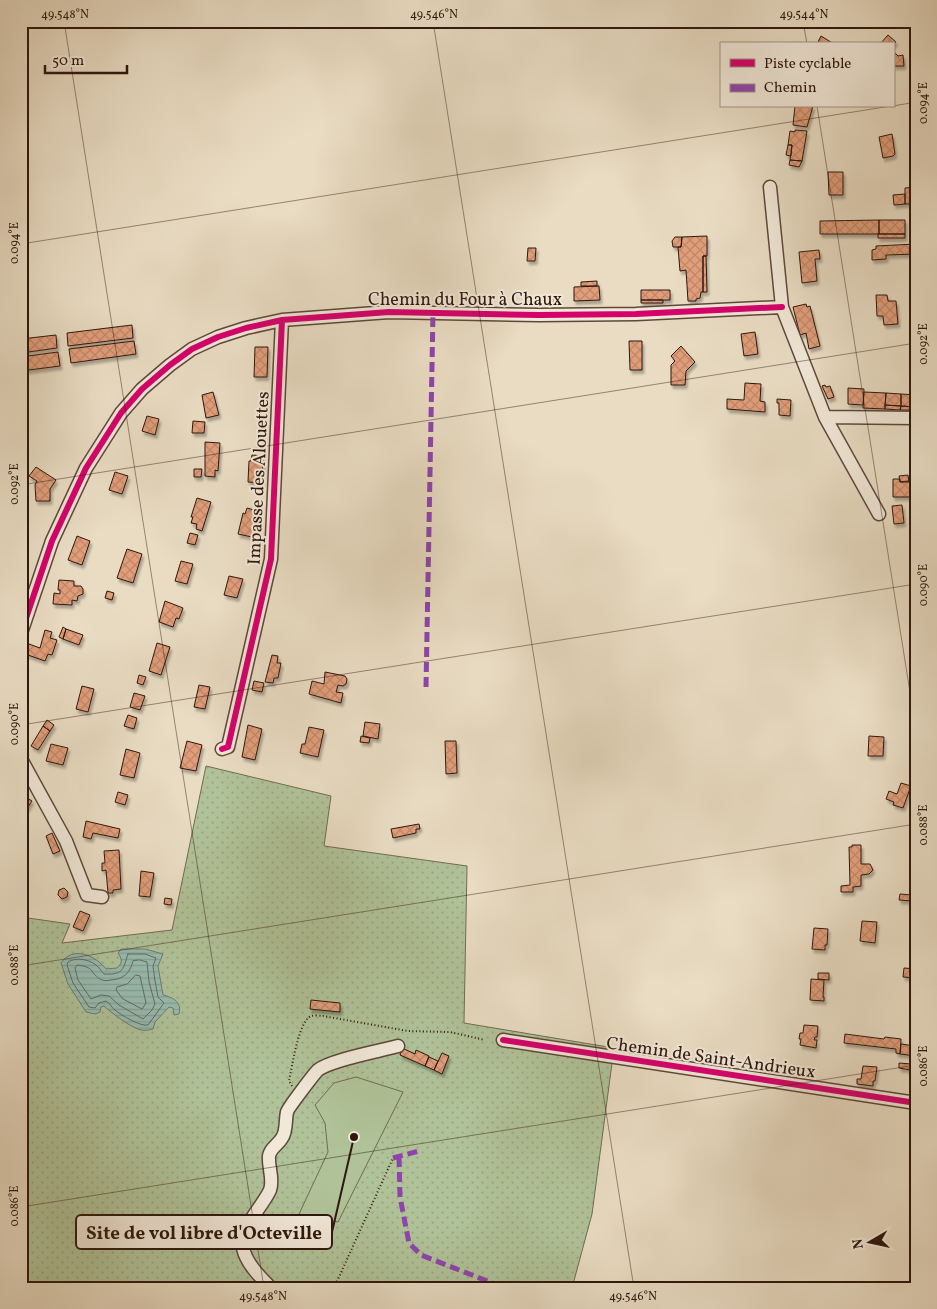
<svg xmlns="http://www.w3.org/2000/svg" width="937" height="1309" font-family="Vollkorn,serif">
	<style>
		.grass { fill: url(#grass-dots); stroke: #6f6c53 }
		.park { fill: #b0c298; stroke: #6f6c53 }
		.water { fill: url(#water-rules); stroke: #6d7a70 }
		.lines { fill: none; stroke-linecap: round; stroke-linejoin: round }
		.shore { stroke: #626a60; stroke-width: 1 }
		.building { fill: url(#building-cross-hatch); stroke: #2e170e; filter: url(#shadow) }
		.minor-casing { stroke: #5d483b; stroke-width: 15 }
		.path { stroke: #2e170e; stroke-width: 2; stroke-dasharray: 1 2.5; stroke-linecap: butt }
		.minor { stroke: #f1e8d8; stroke-width: 12 }
		.quiet { stroke: #8e44ad; stroke-width: 5; stroke-dasharray: 10 5; stroke-linecap: butt }
		.cycleway-casing { stroke: #f1e8d8; stroke-width: 9 }
		.cycleway { stroke: #d6006c; stroke-width: 6 }
		.ticks { fill: none; stroke: #2e170e; stroke-width: 1; stroke-opacity: 0.45 }
		.labels { text-anchor: middle; stroke-width: 4; stroke-linejoin: round; paint-order: stroke }
		.street-label { font-size: 18px; fill: #2e170e; stroke: #f1e8d8 }
		.leader { fill: none; stroke: #2e170e; stroke-width: 2 }
		.callout-dot { fill: #2e170e; stroke: #f1e8d8; stroke-width: 2 }
		.callout { fill: #f1e8d8; stroke: #2e170e; stroke-width: 2 }
		.callout-label { font-size: 19px; text-anchor: middle; font-weight: bold; fill: #2e170e }
		.neatline { fill: none; stroke: #2e170e; stroke-width: 2 }
		.ticks-label { font-size: 12px; text-anchor: middle; fill: #2e170e }
	</style>
	<defs>
		<pattern id="grass-dots" width="8" height="8" patternUnits="userSpaceOnUse" patternTransform="scale(1.25)"><rect width="8" height="8" fill="#b0c298"/><path d="M2 2h.1M6 6h.1" fill="none" stroke="#98a682" stroke-width="1.8" stroke-linecap="round"/></pattern>
		<pattern id="water-rules" width="6" height="5" patternUnits="userSpaceOnUse" patternTransform="scale(1.25)"><rect width="6" height="5" fill="#97bcb1"/><path d="M0 2.5h6" fill="none" stroke="#82a197"/></pattern>
		<pattern id="building-cross-hatch" width="8" height="8" patternUnits="userSpaceOnUse" patternTransform="scale(1.25)"><rect width="8" height="8" fill="#e19e7a"/><path d="M0 0l8 8M0 8l8-8" fill="none" stroke="#c18768"/></pattern>
		<filter id="shadow"><feDropShadow dx="2" dy="3.5" stdDeviation="1" flood-color="#0004"/></filter>
	</defs>
	<rect width="100%" height="100%" fill="#e9dcc3"/>
	<filter id="stains"><feTurbulence type="fractalNoise" baseFrequency=".004" numOctaves="4"/><feColorMatrix values="0 0 0 0 .2 0 0 0 0 .09 0 0 0 0 .02 0 0 0 .5 -.17"/></filter>
	<radialGradient id="worn" r=".72"><stop offset=".6" stop-color="#630" stop-opacity="0"/><stop offset="1" stop-color="#630" stop-opacity=".3"/></radialGradient>
	<path class="grass" d="M206,766l125,30 -7,50 143,20 -3,157 150,25 -22,166 -20,74h-551v-371l49,7 -8,19 110,-13z"/>
	<path class="park" d="M356,1077l47,15 -65,130 -39,-8 29,-62 -3,-29 -10,-18 19,-22z"/>
	<path class="water" d="M121,949h24l18,5 -5,12 5,29c11,3 19,7 16,19l-5,1 -1,-7 -4,-1 -14,15 -2,7c-5,1 -8,2 -12,1 -10,-2 -29,-17 -37,-24l-3,1 -1,5 -5,2 -9,-2 -18,-28 -7,-21c12,-18 35,-7 45,6l11,-1c6,-5 5,-9 1,-15z"/>
	<g class="lines">
		<path class="shore" d="M128,954h17l11,4 -3,8 2,15 3,16 6,6 -16,22c-7,2 -27,-10 -33,-15 -4,-3 -5,-7 -9,-9l-7,2 -4,5 -6,-1 -16,-24 -6,-18 1,-3c8,-5 20,-3 28,3 3,2 5,6 8,9 20,1 19,-5 24,-20z
			M140,960l7,2 2,20 6,22 -3,6 -9,9 -24,-14 -10,-9 -8,-1 -10,4 -13,-19 -3,-12 2,-3c18,2 12,7 23,14 3,2 7,2 11,1 13,-1 19,-7 22,-19z
			M136,975l4,1 6,27 -4,6 -19,-10 -7,-9 1,-3 10,-3z"/>
	</g>
	<path class="building" d="M888,35l8,7 -3,3 -13,-1z
		M821,36l13,8h-17z
		M893,51l5,5 5,-1 1,11h-11z
		M795,106h18l-6,21 -14,-2z
		M795,130l12,1 -5,30 -12,-1 2,-15h-4l2,-14 5,1z
		M892,134l3,20 -2,2 -10,2 -4,-21z
		M788,145h4l-1,11 -5,-1z
		M790,160l12,1 -3,6 -10,-2z
		M828,172h15v23h-14z
		M916,187v17h-11v-16z
		M905,194v10l-11,1 -1,-10z
		M879,220h26v14h-26z
		M879,220v14h-59v-13z
		M878,234h27v4h-27z
		M707,236v20h-4v36h-2l-1,6 -4,1v2h-8l-2,-31 -6,1 -2,-24h3l1,-10z
		M675,237h7l-1,10h-8l-1,-6z
		M916,244v10l-30,1v4l-14,1v-10l4,-1v-3z
		M528,248h8l-1,13h-8z
		M819,250l1,9h-5l2,22 -15,2 -3,-31z
		M703,256h3l1,36h-4z
		M597,281v5h-16v-4z
		M599,286l1,14 -26,1v-14z
		M641,290h29v10h-29z
		M876,295h11l1,6h8l2,23 -14,1 -1,-9h-6z
		M548,299h11v5h-11z
		M641,300h22v3h-22z
		M806,304l1,3 3,-1 10,40 -11,3 -3,-16 -6,2 -7,-28z
		M132,325l1,13 -65,8 -1,-13z
		M755,332l3,22 -14,2 -3,-22z
		M56,335l1,13 -36,5v-14z
		M134,341l2,13 -65,9 -2,-14z
		M629,341h13v29h-12z
		M681,346l14,16 -9,9 -1,14h-14v-20l4,-4 -4,-5z
		M255,347h13l-1,30h-13z
		M58,352l2,14 -39,5v-14z
		M745,383l16,1 -1,17 5,1v10l-38,-3v-10l17,1z
		M825,385l1,2 4,-1 4,11 -6,2 -6,-13z
		M848,388l16,1 -1,16 -15,-1z
		M213,392l6,23 -13,3 -4,-23z
		M864,392l22,1 -1,16 -22,-1z
		M886,393l15,1v12l-16,-1z
		M901,394l15,1v12l-15,-1z
		M777,399l14,1 -1,16 -11,-1v-12h-2z
		M885,405l16,1 -1,4 -15,-1z
		M901,406l14,1v3h-15z
		M147,416l12,3 -4,16 -13,-4z
		M193,421l12,1 -1,11h-12z
		M205,442l15,1 -2,28 -3,-1v7l-10,-1z
		M252,455l11,1 -1,27 -14,-1 1,-21h2z
		M36,467l20,13 -6,9v12h-14l-1,-16 2,-4 -8,-5z
		M194,469h8l-1,8h-7z
		M115,472l13,4 -6,18 -13,-4z
		M908,475l1,7h-9l-1,-6z
		M893,479h7v3l16,-2v14h-5v3h-18z
		M197,498l14,4 -9,29 -6,-2 1,-5 -6,-1 2,-6h-2z
		M902,505l2,18 -10,1 -2,-18z
		M247,508l11,3 -6,26 -14,-3 5,-21 2,1z
		M190,533l8,2 -3,10 -8,-2z
		M77,536l13,5 -8,24 -14,-5z
		M127,549l15,5 -9,29 -16,-5z
		M181,561l12,3 -6,20 -12,-3z
		M229,576l14,3 -6,19 -13,-3z
		M59,580l15,1v5h7l2,3v5l-5,2 -1,5 -5,-1v5l-19,-1 1,-11 6,1v-4h-2z
		M107,591l7,2 -2,7 -7,-2z
		M165,601l18,7 -4,11 -3,-1 -3,9 -14,-5z
		M63,627l3,2 -3,10 -4,-2z
		M66,629l17,6 -4,10 -16,-6z
		M45,630l7,2 -2,6 7,2 -5,15 -4,-1 -3,7 -20,-7 4,-10 11,4z
		M157,643l13,4 -9,28 -12,-4z
		M272,655l6,1 -1,7h4l-3,15h-4l-1,5 -8,-1z
		M21,664l5,2 -5,14z
		M325,672l20,4 2,3 -1,5 -3,2 -5,-1 -2,7 7,1 -2,10 -32,-9 3,-13 12,3z
		M139,675l7,2 -3,8 -6,-2z
		M254,681l10,2 -2,9 -10,-2z
		M199,685l11,2 -5,22 -11,-2z
		M82,686l12,3 -6,23 -12,-3z
		M134,693l11,3 -5,14 -10,-3z
		M128,715l9,3 -3,11 -10,-3z
		M47,720l7,5 -4,6 -7,-5z
		M365,722l15,2 -2,15 -15,-3z
		M248,725l14,4 -7,31 -13,-3z
		M43,726l7,5 -12,19 -7,-4z
		M309,727l15,3 -6,27 -18,-4 2,-9h3z
		M361,736l9,2 -1,5 -9,-1z
		M869,736l15,1 -1,19h-15z
		M187,741l15,4 -6,26 -16,-3z
		M445,741h11l1,32 -11,1z
		M51,744l17,4 -5,17 -17,-4z
		M126,749l14,4 -6,25 -14,-3z
		M901,783l10,3 -8,22 -10,-3 1,-3 -8,-3 3,-8 8,3z
		M118,792l10,3 -3,10 -10,-3z
		M21,794l11,7 -11,16z
		M86,821l34,8 -2,9 -25,-5 -2,6 -8,-2z
		M419,824l1,5h-4v4l-23,5 -2,-9z
		M52,833l8,18 -7,3 -7,-18z
		M852,845h9v19h9l3,6 -4,4 -8,1v11l-8,1v5h-12v-6l9,-1 -1,-38h3z
		M119,850l2,39 -8,1v3h-5l-2,-23 -4,1v-8h3l-1,-12z
		M141,871l13,2 -4,24 -11,-1z
		M64,888l4,4 -1,5 -5,2 -4,-4 1,-5z
		M900,894l12,1v6l-13,-1z
		M165,898l7,1 -1,6 -7,-1z
		M80,911l10,4 -7,16 -10,-4z
		M913,919h3v17l-5,-1z
		M862,921l15,1 -2,21 -15,-2z
		M814,928l14,1 -1,16h-2v5l-13,-1z
		M904,968l12,1v9l-13,-1z
		M818,973h11v7l-11,-1z
		M811,979l13,1 -1,17h1v4l-14,-1z
		M311,1000l29,3v9l-30,-3z
		M804,1025l14,1 -1,11h-2l-1,3h3l-1,8 -16,-3 1,-6h-2l1,-6h3z
		M845,1034l39,5 1,-2 16,2 -1,15 -4,-1v-4l-52,-6z
		M915,1042l1,14 -16,-2 1,-10 14,2z
		M402,1048l13,6 1,-4 13,6 -4,10 -25,-11z
		M442,1053l7,3 -7,18 -8,-4z
		M429,1057l9,4 -4,9 -9,-4z
		M899,1063l12,1v6l-12,-2z
		M863,1066l14,1 -2,14h-2v5l-16,-2v-5h4z"/>
	<g class="lines">
		<g class="minor-casing">
			<path id="minor" d="M770,187l12,120 43,110 54,97
				M825,417l91,1
				M21,633l31,-92 34,-73 35,-55 21,-24 28,-24 22,-16 26,-12 28,-9 36,-8 107,-8 150,3 97,-1 146,-7
				M222,749l6,-2 43,-188 11,-239
				M21,759l45,82 21,54 15,2
				M503,1040l413,63
				M271,1288c-11,-11 -25,-25 -28,-40 -3,-22 19,-40 27,-58 4,-11 -2,-22 -1,-34 1,-8 9,-11 13,-18 5,-7 3,-17 5,-26 1,-4 27,-38 31,-42 12,-10 62,-19 80,-24"/>
		</g>
		<path class="path" d="M292,1086l-3,-5c3,-13 9,-59 22,-65 3,-1 9,0 12,0l85,15 42,1 35,8
			M334,1288l59,-130"/>
		<use href="#minor" class="minor"/>
		<path class="quiet" d="M426,687l7,-375
			M399,1157l1,40 9,46 12,12 84,33
			M393,1158l26,-7"/>
		<g class="cycleway-casing">
			<path id="cycleway" d="M21,633l31,-92 34,-73 35,-55 21,-24 28,-24 22,-16 26,-12 28,-9 36,-8 107,-8 150,3 97,-1 146,-7
				M222,749l6,-2 43,-188 11,-239
				M503,1040l413,63"/>
		</g>
		<use href="#cycleway" class="cycleway"/>
	</g>
	<path class="ticks" d="M64,21l200,1267M433,21l201,1267M803,21l4,23M817,106l99,624M893,106l23,-4M21,244l870,-138M21,485l895,-142M21,725l895,-141M21,966l895,-142M21,1207l895,-142"/>
	<g class="labels">
		<g class="street-label">
			<text x="465" y="305">Chemin du Four à Chaux</text>
			<text transform="translate(258 478) rotate(-87)" y="6">Impasse des Alouettes</text>
			<text transform="translate(711 1057) rotate(8)" y="6">Chemin de Saint-Andrieux</text>
		</g>
	</g>
	<path class="leader" d="M354 1137L332 1232"/>
	<circle class="callout-dot" cx="354" cy="1137" r="5"/>
	<rect class="callout" x="76" y="1215" width="256" height="34" rx="5"/>
	<g class="callout-label">
		<text x="204" y="1239">Site de vol libre d'Octeville</text>
	</g>
	<rect width="937" height="1309" fill="none" stroke="#e9dcc3" stroke-width="55"/>
	<rect x="720" y="42" width="175" height="65" fill="#f1e8d8" stroke="#a39487"/>
	<rect x="730" y="59" width="25" height="8" fill="#d6006c" stroke="#a39487"/>
	<text x="764" y="68" font-size="15" fill="#2e170e">Piste cyclable</text>
	<rect x="730" y="84" width="25" height="8" fill="#8e44ad" stroke="#a39487"/>
	<text x="764" y="92" font-size="15" fill="#2e170e">Chemin</text>
	<g transform="translate(870 1242) rotate(261)" stroke="#f1e8d8" stroke-width="4" paint-order="stroke">
	<path d="M0-4L9 19L0 12L-9 19Z" fill="#2e170e"/>
	<text y="-8" font-size="14" font-weight="bold" text-anchor="middle" fill="#2e170e">N</text>
	</g>
	<path d="M45 65v8h82v-8" fill="none" stroke="#2e170e" stroke-width="2.5"/>
	<text x="52" y="65" font-size="15" fill="#2e170e" stroke="#f1e8d8" stroke-width="4" paint-order="stroke">50 m</text>
	<rect x="28" y="28" width="882" height="1254" class="neatline"/>
	<g class="ticks-label">
		<text x="65" y="18">49.548°N</text>
		<text x="434" y="18">49.546°N</text>
		<text x="804" y="18">49.544°N</text>
		<text transform="translate(923 103) rotate(-90)" y="4">0.094°E</text>
		<text transform="translate(14 243) rotate(-90)" y="4">0.094°E</text>
		<text transform="translate(923 344) rotate(-90)" y="4">0.092°E</text>
		<text transform="translate(14 484) rotate(-90)" y="4">0.092°E</text>
		<text transform="translate(923 585) rotate(-90)" y="4">0.090°E</text>
		<text transform="translate(14 724) rotate(-90)" y="4">0.090°E</text>
		<text transform="translate(923 825) rotate(-90)" y="4">0.088°E</text>
		<text transform="translate(14 965) rotate(-90)" y="4">0.088°E</text>
		<text transform="translate(923 1066) rotate(-90)" y="4">0.086°E</text>
		<text transform="translate(14 1206) rotate(-90)" y="4">0.086°E</text>
		<text x="263" y="1300">49.548°N</text>
		<text x="633" y="1300">49.546°N</text>
	</g>
	<rect width="100%" height="100%" filter="url(#stains)"/>
	<rect width="100%" height="100%" fill="url(#worn)"/>
</svg>
